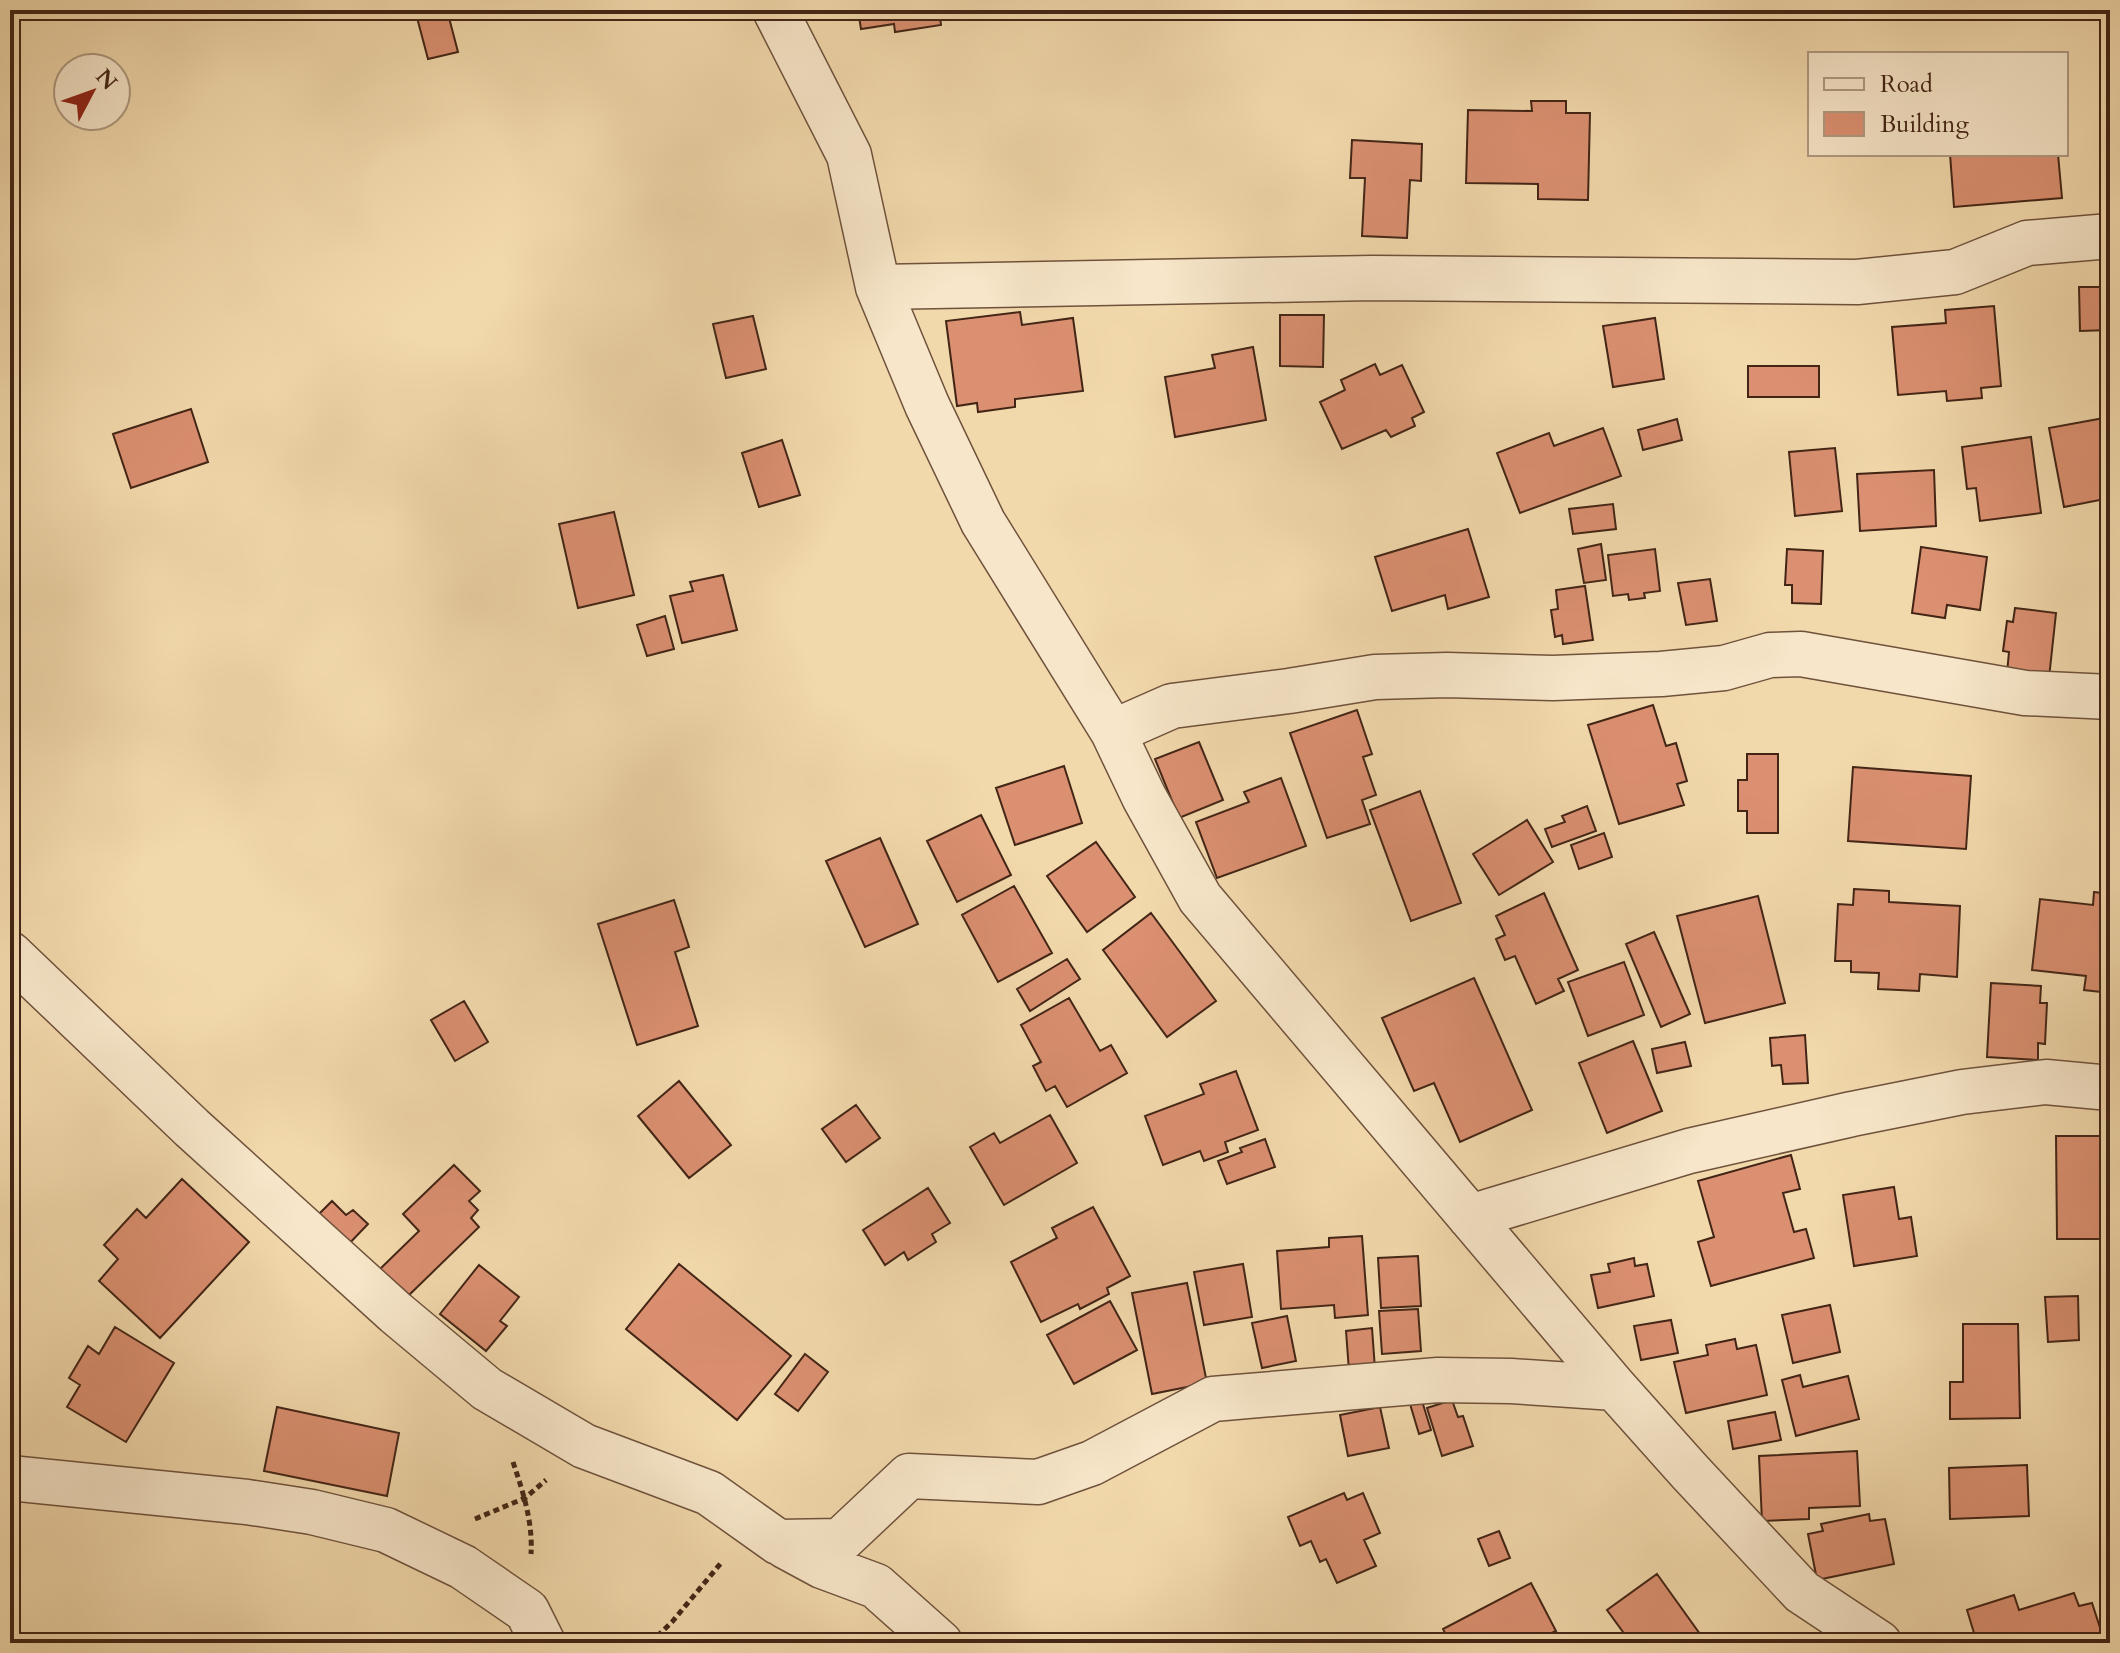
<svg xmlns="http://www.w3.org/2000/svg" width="2120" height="1653" font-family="Cardo,serif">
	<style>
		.building { fill: #db9071; stroke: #432516; stroke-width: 2 }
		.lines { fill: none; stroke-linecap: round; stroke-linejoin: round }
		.street-casing { stroke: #6f523c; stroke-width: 47 }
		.path { stroke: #432516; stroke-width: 5; stroke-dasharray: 6 4; stroke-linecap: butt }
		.street { stroke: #f7e6c9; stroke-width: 44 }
	</style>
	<rect width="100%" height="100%" fill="#f2d9ac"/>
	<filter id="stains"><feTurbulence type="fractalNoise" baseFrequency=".0025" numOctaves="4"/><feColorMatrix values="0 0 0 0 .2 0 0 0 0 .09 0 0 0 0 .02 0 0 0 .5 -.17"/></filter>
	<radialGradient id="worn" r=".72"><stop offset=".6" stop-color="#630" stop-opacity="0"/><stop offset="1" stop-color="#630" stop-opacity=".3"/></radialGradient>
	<path class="building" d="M415,10h32l11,42 -30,7z
		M858,10h110v3l-28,4 1,8 -46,7 -1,-8 -33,5z
		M1531,101h35v12h24l-2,87 -50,-1v-15l-72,-1 2,-73 64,1z
		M1352,140l70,4 -1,37 -11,-1 -3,58 -45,-2 3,-58h-15z
		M1950,154h108l4,44 -108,9z
		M2079,287h31v43l-30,1z
		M1994,306l7,80 -20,2 1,10 -35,3 -1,-10 -48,4 -6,-68 54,-4 -1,-13z
		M1020,312l2,13 51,-7 10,73 -68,8v8l-37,5 -1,-9 -20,3 -11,-85z
		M1280,315h44l-1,52 -43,-1z
		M753,316l13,53 -40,9 -13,-54z
		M1655,318l9,61 -51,8 -10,-61z
		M1253,347l13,73 -91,17 -10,-60 50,-9 -3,-13z
		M1375,364l5,11 22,-10 22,47 -12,6 3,8 -24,11 -5,-7 -44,19 -22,-47 25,-12 -4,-10z
		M1748,366h71v31h-71z
		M191,409l17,53 -77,26 -18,-54z
		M2104,418l6,34v46l-46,9 -15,-79z
		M1677,419l5,21 -39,10 -5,-20z
		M1603,428l18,48 -101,37 -23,-60 52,-20 5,13z
		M2031,437l10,76 -61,8 -4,-33 -9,1 -5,-42z
		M782,440l18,55 -41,12 -17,-54z
		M1835,448l7,63 -47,5 -6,-64z
		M1934,470l2,56 -76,5 -3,-57z
		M1613,504l3,25 -43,5 -4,-25z
		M614,512l20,83 -56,13 -19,-84z
		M1468,529l21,68 -41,12 -3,-14 -53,16 -17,-54z
		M1601,544l5,36 -22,3 -6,-34z
		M1921,547l66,10 -7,53 -33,-5 -2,13 -33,-5z
		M1655,549l5,42 -16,2 1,5 -16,2 -1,-6 -15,2 -5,-41z
		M1787,549l36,2 -2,53 -29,-1v-18h-7z
		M723,575l14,55 -55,13 -12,-47 23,-5 -3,-9z
		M1710,579l7,42 -31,4 -8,-42z
		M1585,586l8,54 -30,4 -1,-9 -7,2 -4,-27 7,-1 -2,-19z
		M2015,608l41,5 -7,65 -42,-5 2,-21 -6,-1 4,-30 6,1z
		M665,616l9,33 -27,7 -10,-31z
		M1653,705l13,41 10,-3 11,38 -10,3 7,21 -65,19 -31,-99z
		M1357,710l15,44 -9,3 13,38 -14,5 8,24 -43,14 -37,-105z
		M1199,742l24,58 -44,18 -24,-59z
		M1747,754h31v79h-31v-22h-9v-31h9z
		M1064,766l18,57 -67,22 -19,-57z
		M1853,767l118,9 -5,73 -118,-8z
		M1281,778l25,68 -89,32 -21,-56 53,-20 -5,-10z
		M1420,791l41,112 -50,18 -41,-111z
		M1587,806l9,25 -44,16 -7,-18 20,-7 -3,-6z
		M981,815l30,60 -54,27 -30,-61z
		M1527,820l26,42 -54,33 -26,-41z
		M1604,833l8,24 -33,12 -8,-24z
		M880,838l38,86 -53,23 -39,-86z
		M1096,842l39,55 -48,35 -40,-56z
		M1014,886l38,67 -54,29 -36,-67z
		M1854,889l35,2v11l71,4 -3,71 -37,-3 -1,17 -41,-2 1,-16 -28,-1v-11h-16l3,-57 15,1z
		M2094,892l16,2v99l-26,-3 2,-14 -54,-6 8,-71 53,6z
		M1544,893l34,77 -20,9 6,12 -28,13 -21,-48 -10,4 -9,-21 9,-4 -9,-19z
		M1758,896l27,107 -80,20 -28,-107z
		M674,900l15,47 -14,5 23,74 -61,19 -39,-121z
		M1151,913l65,88 -49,36 -64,-87z
		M1654,932l36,82 -29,13 -35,-83z
		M1067,959l13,20 -50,32 -13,-22z
		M1624,962l20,53 -56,21 -20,-54z
		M1474,978l58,132 -72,32 -26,-59 -20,8 -32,-73z
		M1991,983l50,3 -1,17h7l-2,41 -7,-1v17l-51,-3z
		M1069,998l31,53 11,-6 16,28 -60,34 -12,-21 -9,5 -13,-25 8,-4 -20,-37z
		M464,1001l24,41 -33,19 -24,-41z
		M2109,1005h1v52h-4z
		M1805,1035l3,48 -25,1 -2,-19 -9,1 -2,-28z
		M1633,1041l29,70 -55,22 -28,-70z
		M1685,1042l6,24 -34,7 -5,-24z
		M1236,1071l22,59 -33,12 3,10 -24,9 -4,-10 -37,14 -18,-49 59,-22 -4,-10z
		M679,1081l52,64 -42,33 -51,-62z
		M856,1105l24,33 -34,24 -24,-33z
		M1050,1115l27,48 -73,42 -34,-58 24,-14 6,10z
		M2056,1136h54v103h-53z
		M1265,1139l10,28 -48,17 -9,-23 24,-9 -2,-4z
		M1791,1155l9,34 -17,4 11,39 12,-3 8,29 -103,28 -13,-44 16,-5 -16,-56z
		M454,1165l26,26 -11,10 9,9 -7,8 8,9 -72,70 -27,-28 39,-38 -16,-17z
		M182,1179l67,63 -89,96 -61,-57 19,-22 -14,-14 33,-36 9,9z
		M1894,1187l5,32 12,-2 6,39 -63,10 -11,-71z
		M928,1188l22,35 -18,11 4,8 -28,18 -4,-8 -19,13 -22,-35z
		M332,1201l14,14 7,-5 15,14 -25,26 -30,-30z
		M1093,1207l37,69 -23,12 2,6 -29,15 -2,-5 -37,18 -30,-60 46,-24 -5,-10z
		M1362,1236l6,79 -33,3 -1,-13 -53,4 -4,-58 52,-4v-9z
		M1418,1256l3,50 -40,2 -3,-50z
		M1634,1258l1,8 12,-2 7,32 -56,12 -7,-33 19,-3 -2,-8z
		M679,1264l112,92 -54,64 -111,-91z
		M1243,1264l9,53 -48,8 -10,-53z
		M479,1265l40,32 -19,24 7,5 -21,25 -46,-37z
		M2108,1268l2,1v60h-5z
		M1187,1283l20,100 -55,11 -20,-101z
		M2078,1296l1,44 -31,2 -3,-45z
		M1110,1301l27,49 -63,34 -27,-49z
		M1830,1305l10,47 -47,11 -11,-48z
		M1418,1309l3,42 -39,3 -3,-43z
		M1287,1316l9,45 -34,7 -10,-45z
		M1671,1320l7,33 -37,7 -7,-34z
		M1963,1324h55l2,94 -70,1v-37h13z
		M115,1327l59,36 -48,79 -59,-35 13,-22 -11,-7 19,-32 11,8z
		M1372,1328l3,41 -26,2 -3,-40z
		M1735,1339l2,10 19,-4 11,50 -81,18 -12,-51 34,-7 -2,-10z
		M805,1354l23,18 -30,39 -23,-17z
		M1800,1375l3,12 45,-11 11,43 -63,17 -14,-56z
		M1452,1400l6,17 5,-1 10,30 -31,10 -15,-48z
		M1422,1401l9,29 -12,4 -9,-30z
		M277,1407l122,26 -12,63 -123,-25z
		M1380,1407l9,41 -41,8 -8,-41z
		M1775,1412l6,28 -48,9 -5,-28z
		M1857,1451l3,55 -51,2v11l-47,2 -3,-65z
		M2027,1465l2,51 -79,3 -1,-51z
		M1344,1493l3,7 16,-7 17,40 -16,7 12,26 -39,17 -11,-24 -6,3 -9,-21 -11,5 -12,-29z
		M1869,1514l1,7 15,-2 9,45 -77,16 -9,-46 15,-3 -2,-7z
		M1499,1531l11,27 -21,8 -11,-27z
		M1657,1574l48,67 -3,2h-71l-24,-33z
		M1531,1583l25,48 -19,9 2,3h-89l-7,-14z
		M2074,1593l5,13 13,-3 13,40h-128l-10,-33 47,-15 5,15z"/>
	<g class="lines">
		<g class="street-casing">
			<path id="street" d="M775,10l74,145 29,132 49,118 56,117 130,210 31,65 56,101 415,490 75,84 112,120 77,51
				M878,287l495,-9 484,4 98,-10 72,-29 83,-7
				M1113,732l59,-26 117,-15 86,-14 72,-2 106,3 108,-4 63,-6 46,-13 31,-1 224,39 85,4
				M10,954l182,174 204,185 91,76 97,57 125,47 69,49 62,-1 69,-65 129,6 54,-19 121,-64 225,-19 73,1 104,7
				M1470,1217l219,-66 163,-37 110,-22 84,-10 64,6
				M10,1478l237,24 65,10 74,18 77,37 64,44 16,32
				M785,1546l37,20 54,20 64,57"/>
		</g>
		<path class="path" d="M513,1462c10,30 20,60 18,92
			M475,1519l50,-21 21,-18
			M650,1643l22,-21 49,-59"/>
		<use href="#street" class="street"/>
	</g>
	<rect width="2120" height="1653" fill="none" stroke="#f2d9ac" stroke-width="40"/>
	<rect x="12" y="12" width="2096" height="1629" fill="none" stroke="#432516" stroke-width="4"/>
	<rect x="20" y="20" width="2080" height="1613" fill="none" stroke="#432516" stroke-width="2"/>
	<rect x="1808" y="52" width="260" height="104" fill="#f7e6c9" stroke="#af9981" stroke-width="2"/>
	<rect x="1824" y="78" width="40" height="12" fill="#f7e6c9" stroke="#af9981" stroke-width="2"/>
	<text x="1880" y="92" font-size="24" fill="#432516">Road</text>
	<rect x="1824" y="112" width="40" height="24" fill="#db9071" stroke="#af9981" stroke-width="2"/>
	<text x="1880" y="132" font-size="24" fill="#432516">Building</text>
	<g transform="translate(92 92) rotate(49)"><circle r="38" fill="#f7e6c9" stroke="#af9981" stroke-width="2"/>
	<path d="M0-6L14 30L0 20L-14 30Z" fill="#8f2418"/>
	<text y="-12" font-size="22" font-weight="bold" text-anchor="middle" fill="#432516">N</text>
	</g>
	<rect width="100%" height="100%" filter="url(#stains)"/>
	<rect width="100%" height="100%" fill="url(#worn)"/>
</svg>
